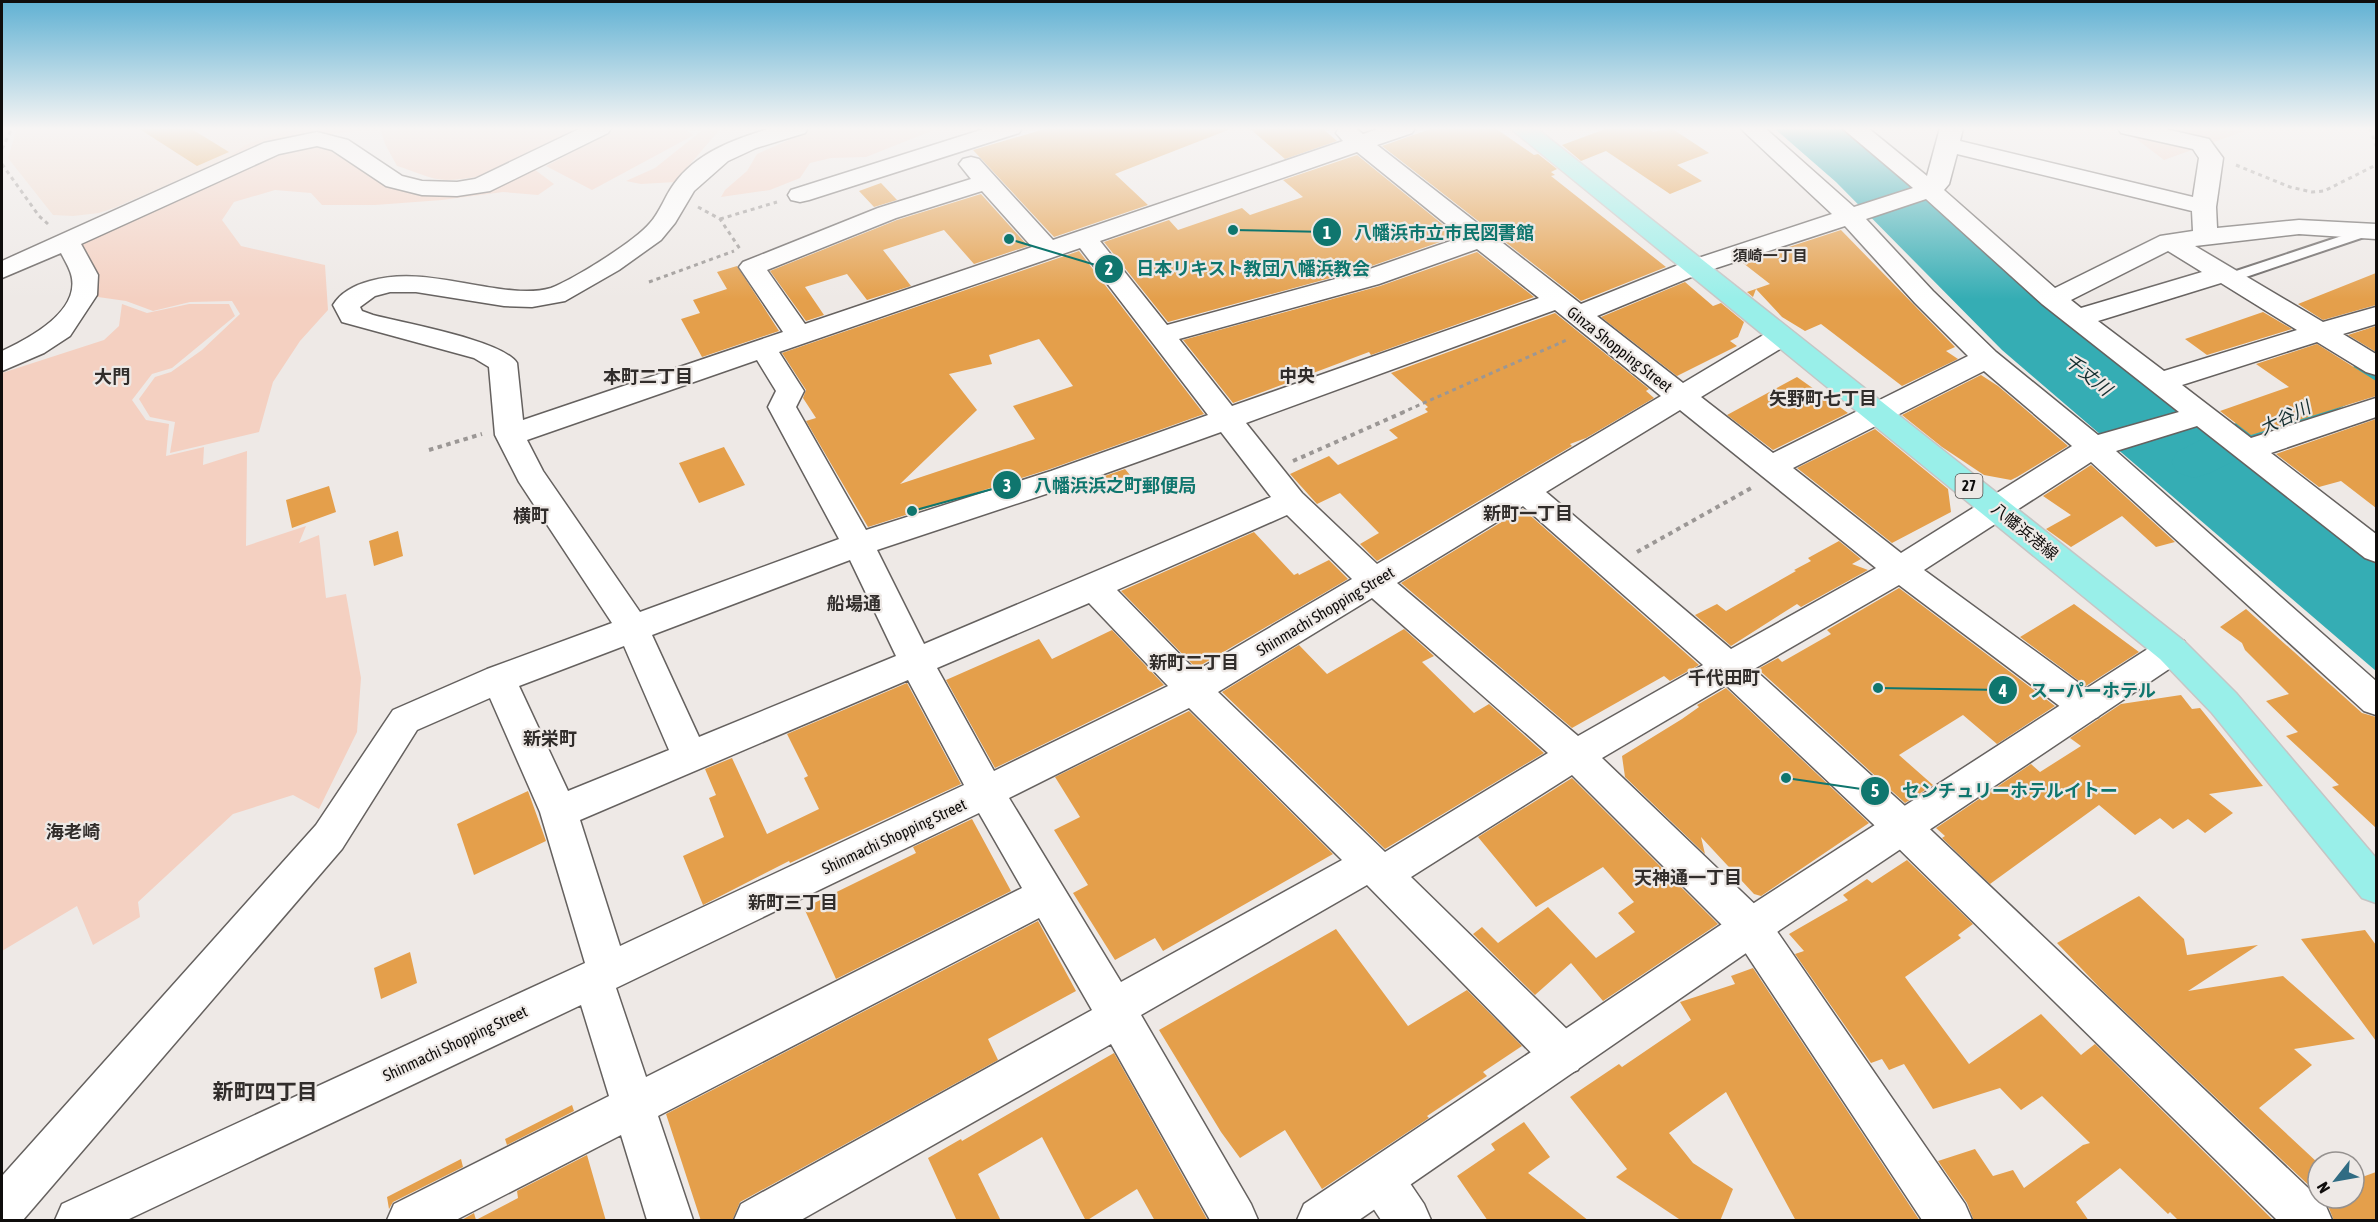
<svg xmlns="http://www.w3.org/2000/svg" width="2378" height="1222" font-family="'Asap Condensed','Noto Sans JP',sans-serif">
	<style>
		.commercial { fill: #f1dbce }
		.green { fill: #f4d0c1 }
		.water { fill: #35adb4 }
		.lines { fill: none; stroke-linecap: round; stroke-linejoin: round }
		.river { fill: #35adb4; fill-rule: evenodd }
		.building { fill: #e49f4b; fill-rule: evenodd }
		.service-casing { stroke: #65615f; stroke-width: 4 }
		.minor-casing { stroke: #65615f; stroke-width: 3 }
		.tertiary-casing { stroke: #65615f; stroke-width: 3 }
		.primary-casing { stroke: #c5c5c5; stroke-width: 3 }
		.path-far1 { stroke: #9b9795; stroke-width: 3; stroke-dasharray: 4 4; stroke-linecap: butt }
		.path { stroke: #9b9795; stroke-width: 4; stroke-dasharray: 4.5 4.5; stroke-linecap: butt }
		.service { fill: #fff; fill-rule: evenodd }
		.minor { fill: #fff; fill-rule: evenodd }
		.tertiary { fill: #fff; fill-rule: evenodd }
		.primary { fill: #99efe9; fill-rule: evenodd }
		.labels { text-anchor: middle; stroke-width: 4.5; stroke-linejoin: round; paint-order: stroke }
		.far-neighbourhood-label { font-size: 15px; font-weight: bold; fill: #312d2b; stroke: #eee9e6 }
		.shield { fill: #eee9e6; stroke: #524f4d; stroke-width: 1.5 }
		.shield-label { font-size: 15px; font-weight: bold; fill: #0f0d0c }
		.street-label { font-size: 16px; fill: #0f0d0c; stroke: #eee9e6 }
		.water-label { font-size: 18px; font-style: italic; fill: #152f30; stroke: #eee9e6 }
		.neighbourhood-label { font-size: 18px; font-weight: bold; fill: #312d2b; stroke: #eee9e6 }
		.near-neighbourhood-label { font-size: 21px; font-weight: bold; fill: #312d2b; stroke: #eee9e6 }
		.leader { fill: none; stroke: #0f766e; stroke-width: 2 }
		.callout-dot { fill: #0f766e; stroke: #eee9e6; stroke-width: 2 }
		.mark-label { font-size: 18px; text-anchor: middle; font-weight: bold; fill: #fff }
		.callout-label { font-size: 18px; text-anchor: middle; font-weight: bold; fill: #0f766e; stroke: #eee9e6; stroke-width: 4.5; stroke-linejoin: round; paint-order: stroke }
	</style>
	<rect width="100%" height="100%" fill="#eee9e6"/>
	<path class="commercial" d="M17,128h280l-183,80 -15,5 -26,3 -20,-1 -45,-57z"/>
	<path class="green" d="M293,128h85l-100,13 -41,19 -8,-3 16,-12z
		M380,128h223c-47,20 -105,52 -157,52 -15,0 -34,-10 -49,-14l-12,-22z
		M618,128h63l13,7 -102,55 -46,-24z
		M705,128h16l-46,54 -34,2 -15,-3 29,-13z
		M812,128h127l-73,29 -35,1 -21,5 -10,15 -30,12 -49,7 4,-7 22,-19 10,-17 57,-25z
		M2122,128h131l-89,32z
		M317,139l77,42 63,8 77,-20 20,15 -16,11 -35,-3 -61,8 -67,5h-53l-11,-12 -36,-3 -41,12 -12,18 19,26 84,19 3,45 -28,31 -27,41 -14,50 -89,21 5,-31 -25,-5 -11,-18 16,-22 16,-5 31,-22 38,-36 -8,-13 -42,1 -37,9 -27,-10 -42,-6 -17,-54 205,-93z
		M122,304l25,9 42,-9h40l6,12 -63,52 -20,6 -20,26 14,20 23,4 -3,32 38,-9 -1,18 44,-14 -1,95 60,-20 -7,17 20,-8 7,63 20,-4 15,84 -4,54 -38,77 -26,-14 -60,19 -95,88 2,15 -47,28 -16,-39 -75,45v-578l102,-33 15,-14z"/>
	<path class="water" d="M1774,128h70l320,265 212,171v107l-374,-321 -166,-168z"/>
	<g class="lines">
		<path class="river" d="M2376,359v31l-166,83 -16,5 -16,-5 -7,-11 7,-11 183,-88z"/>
	</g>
	<path class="building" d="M138,128h52l39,24 -32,14z
		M1048,128h180v2l-113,44 33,31 -94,32 -81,-87z
		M1249,128h73l15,13 -52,18z
		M1433,128h62l39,27 4,-1 19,15 -6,3 4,3 -4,1 115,91 -85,34 -199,-155z
		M1608,128h40l5,4 18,-4 38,25 -32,12 25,16 -32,13 -64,-43 -25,10 -19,-16z
		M1357,155l100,81 -97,34 -192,52 -64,-80 65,-22 9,10 64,-22 8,7 53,-18 -20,-17z
		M881,183l16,17 -23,7 -15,-16z
		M981,194l47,52 -54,18 -30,-34 -61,20 28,36 -44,14 -20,-26 -42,13 19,28 -18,6 -36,-50 127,-51z
		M1841,230l114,117 -9,4 12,8 -56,27 -81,-62 -16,7 -23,-14 -26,-28 -3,8 -6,-5 23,-8 -27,-21 3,-2z
		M1079,251l125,163 -154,55 -182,58 -62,-106 10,-3 -13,-20 3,-8 -24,-37zM1039,339l34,47 -60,20 22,33 -135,45 77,-74 -28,-36 43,-10 -3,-9z
		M1477,252l57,45 -163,58 -2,-3 -136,51 -50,-63 197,-54z
		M737,266l42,65 -77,26 -21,-38 19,-6 -7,-13 34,-11 -10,-17z
		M2376,273v32l-53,15 -25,-16z
		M1685,282l28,24 8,-3 23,19 -6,15 -8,4 7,5 -60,30 -76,-59z
		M2263,312l29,17 -85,26 -22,-16z
		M1555,313l94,76 -3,2 8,7 -68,40 -16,6 2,2 -195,115 -17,-17 19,-11 -39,-40 -23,11 -27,-30 39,-18 9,9 60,-27 -9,-8 39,-18 -3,-3 3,-2 -37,-34z
		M2376,326v26l-28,-17z
		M2317,344l59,37v15l-125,39 -31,-24 69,-24 -33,-23z
		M1981,375l17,11 70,60 -51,31 -6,3 -27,-5 -42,-28 -40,-32z
		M1797,377l51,36 -75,37 -46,-35z
		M2376,419v89l-35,-27 -22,6 -43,-33z
		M1875,429l73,60 3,23 -59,31 -95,-75z
		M724,447l21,38 -46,18 -20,-40z
		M2091,465l84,77 -19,5 -34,-31 -51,31 -25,-18 25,-14 -28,-19z
		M1125,469l5,6 -30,11 -4,-7z
		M329,486l7,26 -44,16 -6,-28z
		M1523,509l176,156 -29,16 -6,-5 -92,52 -171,-145z
		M398,531l5,25 -29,10 -5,-25z
		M1254,532l40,43 4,-2 1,2 30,-15 19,19 -152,89 -75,-77z
		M1839,541l22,18 -9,5 16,6 -67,37 -4,-3 -66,42 -36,-31 22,-11 9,7 70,-40 -2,-1 17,-9 -3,-3z
		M1899,588l156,118 -58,38 -34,-29 -64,40 34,30 -28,18 -147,-134 20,-11 4,4 49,-28 -4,-4z
		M2074,604l65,48 -53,34 -66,-49z
		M2246,609l116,104 14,4v111l-44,-41 7,-2 -53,-49 12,-4 -32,-31 23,-7 -44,-44 -3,-7 -22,-16z
		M1404,629l30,27 -12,6 52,51 15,-9 55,49 -159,96 -163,-157 77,-47 28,29z
		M1112,630l52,55 -169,83 -49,-88 93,-41 13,20z
		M907,683l54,101 -171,79 -1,-2 -86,44 -20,-49 41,-19 -15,-39 7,-3 -11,-26 27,-11 35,76 52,-25 -15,-31 4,-2 -21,-42z
		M1726,688l143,135 -108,73 -7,-2 -53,-57 4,17 -80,-77 -3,-21 60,-37 17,-12 -2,-2z
		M2181,695l11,14 8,-1 63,78 -54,8 24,19 -28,20 -17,-14 -15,10 -13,-11 -25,17 -36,-30 -109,79 -48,-46 3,-2 -9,-8 95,-64 9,8 41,-26 -11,-8 51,-34z
		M1189,711l144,143 -170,97 -8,-13 -40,22 -42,-67 15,-8 -34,-55 26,-13 -25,-40z
		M1572,778l146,146 -115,77 -32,-38 -36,32 -62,-61 9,-7 16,16 50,-36 48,51 39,-26 -17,-19 16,-11 -31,-35 -67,40 -58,-70z
		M528,791l18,50 -72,34 -17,-51z
		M972,819l39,72 -175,88 -32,-71 112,-55 -3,-6z
		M1907,860l66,64 -15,11 3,3 -56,39 64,87 72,-50 40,41 14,-11 179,177h-95l-9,-9 -2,2 -48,-46 -44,34 13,19h-115l-7,-18 -29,-42 37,-12 18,27 20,-6 11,18 59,-43 7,-2 -48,-47 -21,14 -21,-22 -67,21 -29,-45 -15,6 -7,-11 -11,4 -76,-109 9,-3 -15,-17 59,-34 -5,-5 24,-16 5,4z
		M2139,896l45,43 3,16 71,-10 -70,46 95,-15 72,63 -61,10 18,16 -53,43 59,55v31l-216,-204 -45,-47z
		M1038,921l38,70 -88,48 10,21 -258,142 -8,19h-31l-35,-107z
		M1336,929l72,97 59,-36 55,56 -39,26 4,4 -60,40 2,2 -107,71 -37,-59 -45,28 -19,-26 -62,-102z
		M2365,930l11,15v96l-75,-102z
		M410,952l7,31 -36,16 -7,-31z
		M1753,968l167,253h-124l-70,-129 -57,41 24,30 40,26 -13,32h-38l-66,-44 11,-8 -57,-72 49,-33 3,3 69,-47 -11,-18 55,-18 -4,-8z
		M1114,1053l94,168h-53l-18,-32 -51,32 -44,-84 -64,37 23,47h-44l-29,-63 33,-19 1,2z
		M572,1105l2,6 -67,34 -2,-6z
		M1524,1122l26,35 -22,16 61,48h-101l-31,-45 38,-26 -4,-6z
		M587,1155l19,66h-146l14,-8 2,7 42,-22 -1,-7z
		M461,1159l2,8 -70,35 -4,7 -2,-12z
		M2376,1172v49h-42l-7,-18 -5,-5h32v-18z"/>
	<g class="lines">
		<g class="service-casing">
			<path id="service" d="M2366,228l6,4 -2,3 -136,46h-10l-2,-3 2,-3z"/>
		</g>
		<g class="minor-casing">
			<path id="minor" d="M581,128h30l-3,5 -118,58 -33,5 -35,-1 -36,-9 -54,-36 -15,-4 -38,8 -198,90 17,31 -1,20 -27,41 -26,17 -42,18v-20c26,-12 80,-40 69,-77 -2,-7 -7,-15 -10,-21l-59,25v-17l262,-118 53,-11 31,8 54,36 20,5 35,1 18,-3z
				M771,128h37l-3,5 -49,15 -28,13 -34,30 -19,32 -14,17 -42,30 -54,31 -33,6 -28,-1 -88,-14h-26l-15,4 -15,11 2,4 11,4c30,8 129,25 144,48l6,57 260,-88 -44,-65 4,-5 135,-54 93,-29 -12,-15 4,-5 8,-2 8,2 74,81 290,-99 -7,-8 3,-5h16l8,6 18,-6h34l-3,5 -35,12 204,159 102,-41 149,-49 -92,-86h25l89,79 59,-19 -71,-60h26l59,48 13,-48h23l-3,13 233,56 6,-39 -6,-9 -72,-16 -3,-5h43l48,11 14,19 -7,49 1,21 82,-8 77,4v15l-77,-5 -104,12 128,76 53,-15v17l-33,10 33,20v21l-10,-3 -49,-30 -135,43 69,53 125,-40v19l-105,36 105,81v28l-11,-4 -168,-132 -81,25 260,230v34l-12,-4 -273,-249 -167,108 174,127 6,10 -6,10 -12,4 -12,-4 -175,-132 -145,84 161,146 410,389 7,16h-55l-388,-381 -163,-154 -124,73 163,156 200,290 7,16h-50l-185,-280 -165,-165 -161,102 167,163 6,15 -6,15 -15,6 -15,-6 -181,-185 -226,130 110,189 7,16h-48l-99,-176 -310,176h-67l7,-16 351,-194 -53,-92 -381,198 35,104h-46l-26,-85 -165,85h-69l7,-16 215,-108 -28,-91 -454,215h-72l7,-16 523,-241 -45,-151 -50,-114 -73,32 -75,119 -319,371h-21v-44l314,-351 77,-115 94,-41 125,-46 -93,-141 -24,-47 -6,-68 -15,-9 -132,-36 -9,-17c8,-13 22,-20 37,-24 39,-11 78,0 117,6 20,3 44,7 64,1 23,-9 83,-46 99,-65 10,-11 15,-27 24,-39 23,-32 61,-45 97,-56zM1357,152l105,85 -101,35 -194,53 -67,-84zM1957,154l235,57 1,20 -33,5 -105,52 -111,-98 5,-6zM982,191l50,56 -227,77 -38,-54 129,-52zM1926,199l116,105 137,108 -81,23 -102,-83 -63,-61 -67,-72zM1845,226l70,77 53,53 -195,97 -72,-56 89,-54 4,-6 -4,-6 -10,-3 -10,3 -87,52 -86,-67 104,-43zM1080,248l128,167 -157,56 -185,59 -70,-123 8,-16 -25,-39zM1477,249l62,49 -307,108 -53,-67 200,-55zM2168,251l34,21 -121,36 -10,-8zM2221,283l76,47 -133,41 -66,-50zM1555,310l106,86 -284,168 -75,-71 -56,-70zM757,360l19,31 -8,16 71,132 -199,73 -97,-141 -16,-31zM1984,371l88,75 -171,107 -108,-85zM1680,410l196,158 -145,81 -185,-157zM1221,432l50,65 -347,147 -47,-94 196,-65zM1523,506l180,159 -125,71 -181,-153zM1287,515l65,64 -156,92 -79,-81zM850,560l46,96 -197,81 -47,-102zM1372,598l176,155 -163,99 -167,-160zM1089,603l79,83 -174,85 -57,-103zM624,646l45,104 -101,41 -49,-105zM908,680l56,105 -344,161 -40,-126zM1189,708l153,152 -221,122 -112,-184zM979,813l43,75 -376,189 -30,-89z
				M987,128h35l-3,5 -210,67 -9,2 -9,-2 -3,-5 3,-5z
				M1381,1158l16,6 27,40 7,16h-50l-16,-24 -6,-16 6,-16z"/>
		</g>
		<g class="tertiary-casing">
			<path id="tertiary" d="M2172,637l12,4 5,9 -5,9 -419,281 -406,280h-62l7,-16 433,-290 423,-273z"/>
		</g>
		<g class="primary-casing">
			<path id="primary" d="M1510,128h26l648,513 52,52 140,165v45l-14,-5 -150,-185 -52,-54z"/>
		</g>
		<path class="path-far1" d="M2370,128l6,18
			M2,149l10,-21
			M2,164l37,52 9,8
			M2236,165l54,22 22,5 12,-1 52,-26
			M698,207l22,12 20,30
			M720,219l57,-17
			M649,282l85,-31
			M1401,413l168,-74"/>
		<path class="path" d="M429,450l53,-16
			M1293,461l111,-49
			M1637,552l116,-65"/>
		<use href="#service" class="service"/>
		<use href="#minor" class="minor"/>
		<use href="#tertiary" class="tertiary"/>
		<use href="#primary" class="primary"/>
	</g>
	<linearGradient id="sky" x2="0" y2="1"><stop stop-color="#60b1d3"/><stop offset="0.43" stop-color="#f7f5f4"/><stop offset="1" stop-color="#f7f5f4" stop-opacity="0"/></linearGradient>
	<rect width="2378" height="299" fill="url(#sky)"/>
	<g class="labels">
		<g class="far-neighbourhood-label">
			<text x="1770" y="261">須崎一丁目</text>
		</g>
		<rect class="shield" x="1955.5" y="474" width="27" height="24" rx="4.5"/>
		<g class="shield-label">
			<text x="1969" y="491">27</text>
		</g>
		<g class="street-label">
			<text transform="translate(1620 349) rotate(38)" y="6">Ginza Shopping Street</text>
			<text transform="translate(2025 531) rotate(39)" y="6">八幡浜港線</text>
			<text transform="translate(1325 611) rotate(-31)" y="6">Shinmachi Shopping Street</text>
			<text transform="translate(894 836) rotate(-25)" y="6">Shinmachi Shopping Street</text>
			<text transform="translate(455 1043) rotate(-25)" y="6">Shinmachi Shopping Street</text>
		</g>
		<g class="water-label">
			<text transform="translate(2088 375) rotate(39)" y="6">千丈川</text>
			<text transform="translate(2285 418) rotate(-26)" y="6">大谷川</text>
		</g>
		<g class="neighbourhood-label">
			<text x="1297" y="382">中央</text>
			<text x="112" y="383">大門</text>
			<text x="648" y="383">本町二丁目</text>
			<text x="1823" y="405">矢野町七丁目</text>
			<text x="1528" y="520">新町一丁目</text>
			<text x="531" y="522">横町</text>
			<text x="854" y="610">船場通</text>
			<text x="1194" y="669">新町二丁目</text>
			<text x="1724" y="684">千代田町</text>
			<text x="550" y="745">新栄町</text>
			<text x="73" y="838">海老崎</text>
			<text x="1688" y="884">天神通一丁目</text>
			<text x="793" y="909">新町三丁目</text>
		</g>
		<g class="near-neighbourhood-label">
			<text x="265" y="1099">新町四丁目</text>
		</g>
	</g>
	<path class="leader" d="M1233 230L1327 232M1009 239L1109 269M912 511L1007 485M1878 688L2003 690M1786 778L1875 791"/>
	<g class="callout-dot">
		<circle cx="1233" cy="230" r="6"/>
		<circle cx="1009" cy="239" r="6"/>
		<circle cx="912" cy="511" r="6"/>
		<circle cx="1878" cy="688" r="6"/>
		<circle cx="1786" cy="778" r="6"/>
		<circle cx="1327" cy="232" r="15"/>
		<circle cx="1109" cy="269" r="15"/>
		<circle cx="1007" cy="485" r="15"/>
		<circle cx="2003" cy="690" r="15"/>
		<circle cx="1875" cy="791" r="15"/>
	</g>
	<g class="mark-label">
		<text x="1327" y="239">1</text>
		<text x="1109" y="275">2</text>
		<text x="1007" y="492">3</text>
		<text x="2003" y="697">4</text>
		<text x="1875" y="797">5</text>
	</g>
	<g class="callout-label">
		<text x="1444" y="239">八幡浜市立市民図書館</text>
		<text x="1253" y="275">日本リキスト教団八幡浜教会</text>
		<text x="1115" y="492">八幡浜浜之町郵便局</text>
		<text x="2093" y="697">スーパーホテル</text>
		<text x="2010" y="797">センチュリーホテルイトー</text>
	</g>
	<rect width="2378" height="1222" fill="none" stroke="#0f0d0c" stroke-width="6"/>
	<g transform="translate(2336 1180) rotate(239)"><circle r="28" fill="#eee9e6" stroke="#95918f" stroke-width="1.5"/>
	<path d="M0-4.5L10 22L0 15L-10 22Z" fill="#306c83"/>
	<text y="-9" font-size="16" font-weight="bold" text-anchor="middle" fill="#0f0d0c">N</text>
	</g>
</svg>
